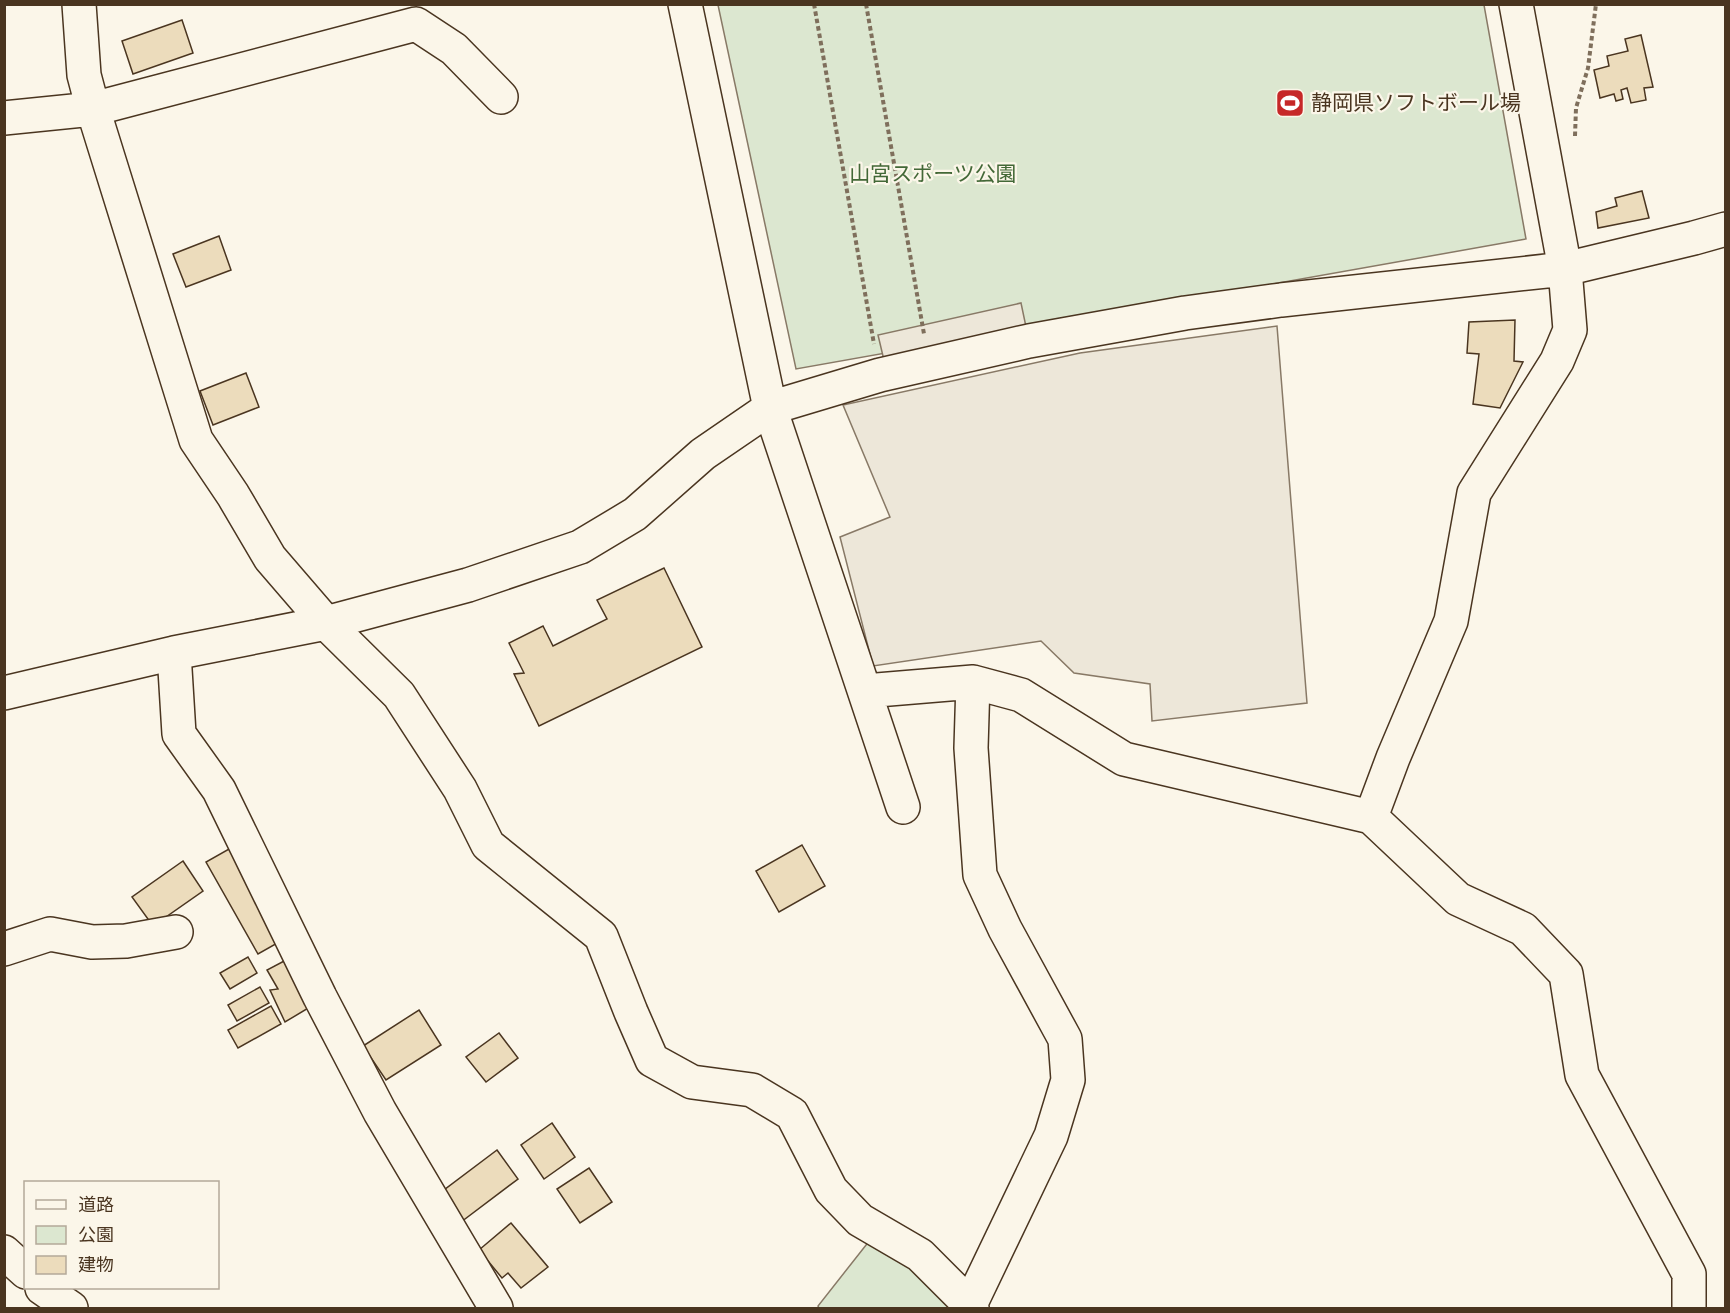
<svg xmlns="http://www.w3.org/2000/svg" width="1730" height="1313" font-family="'Public Sans','Noto Sans JP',sans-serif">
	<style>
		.green { fill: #dce7d0; stroke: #887966; stroke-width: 1.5 }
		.parking { fill: #ede7d9; stroke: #887966; stroke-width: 1.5 }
		.building { fill: #ecdcbc; stroke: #4a3520; stroke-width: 1.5 }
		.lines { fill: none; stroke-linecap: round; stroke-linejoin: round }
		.minor-casing { stroke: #4a3520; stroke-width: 36 }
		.path { stroke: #7f6f5c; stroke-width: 4; stroke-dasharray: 4.5 3; stroke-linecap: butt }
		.minor { stroke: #fbf6e9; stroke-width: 33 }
		.labels { text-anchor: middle; stroke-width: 4.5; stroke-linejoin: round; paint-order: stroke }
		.poi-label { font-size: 21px; fill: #4a3520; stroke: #fbf6e9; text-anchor: start }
		.park-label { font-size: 21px; fill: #436837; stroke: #fbf6e9 }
	</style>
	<rect width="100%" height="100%" fill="#fbf6e9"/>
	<path class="green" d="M718,5h766l42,234 -730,130z
		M870,1240l45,30 43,38h-139l-1,-2z"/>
	<path class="parking" d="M1021,303l8,38 -142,32 -9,-38z
		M1277,326l30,377 -155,18 -2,-37 -76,-11 -33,-32 -168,25 -33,-129 50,-20 -47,-112 237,-52z"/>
	<path class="building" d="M182,20l11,33 -60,21 -11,-33z
		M1641,35l12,52 -9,1 2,12 -15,3 -4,-15 -6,2 2,9 -7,2 -2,-7 -14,4 -6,-28 15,-4 -2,-10 21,-5 -3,-12z
		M1642,191l7,27 -51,10 -2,-16 21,-6 -2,-8z
		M219,236l12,34 -45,17 -13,-33z
		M1515,320l-1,41 9,1 -23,46 -27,-4 6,-50 -12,-1 2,-31z
		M246,373l13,34 -46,18 -13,-34z
		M664,568l38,79 -163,79 -25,-52 10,-1 -15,-30 34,-17 10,20 54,-27 -10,-19z
		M802,845l23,41 -46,26 -23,-41z
		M229,849l52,92 -23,13 -52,-92z
		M183,861l20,30 -50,35 -21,-29z
		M248,957l9,16 -27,16 -10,-16z
		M286,960l29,44 -30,18 -15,-32 8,-1 -11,-19z
		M260,987l9,16 -32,18 -9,-16z
		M271,1006l10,18 -43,24 -10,-18z
		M419,1010l22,35 -55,35 -23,-34z
		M499,1033l19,25 -32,24 -20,-25z
		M552,1123l23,34 -31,22 -23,-34z
		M497,1150l21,29 -57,43 -21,-29z
		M589,1168l23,34 -32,21 -23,-34z
		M511,1223l37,44 -27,21 -13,-15 -6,5 -23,-28z"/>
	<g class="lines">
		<g class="minor-casing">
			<path id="minor" d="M79,4l5,71 9,34 103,331 37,55 37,63 56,65 73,72 61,94 28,56 113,91 30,76 21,48 40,22 60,8 40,24 39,76 29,30 60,35 50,50
				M685,4l85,404 133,399
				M4,118l89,-9 323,-85 38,25 47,48
				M174,653l5,81 40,56 101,207 60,115 116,196
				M865,691l108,-9 48,13 103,64 247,58 22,-59 58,-137 23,-128 83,-132 13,-31 -5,-61 -49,-265
				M4,693l170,-40 152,-30 142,-38 112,-38 55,-33 68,-60 67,-46 110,-33 149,-34 156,-28 96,-13 284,-31 129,-31 32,-9
				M1371,817l87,82 65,30 43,45 16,101 107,199v34
				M4,949l46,-15 42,8 34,-1 50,-9
				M4,1252l22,20
				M42,1288l29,20
				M972,1308l-2,-3 81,-169 17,-56 -3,-41 -60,-110 -25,-54 -9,-127 2,-66"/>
		</g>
		<path class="path" d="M814,4l60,340
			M866,4l58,330
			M1575,136l1,-28 12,-40 8,-64"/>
		<use href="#minor" class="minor"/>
	</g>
	<defs>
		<g id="stadium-square" transform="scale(1.5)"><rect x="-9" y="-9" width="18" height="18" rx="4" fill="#c62828" stroke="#fbf6e9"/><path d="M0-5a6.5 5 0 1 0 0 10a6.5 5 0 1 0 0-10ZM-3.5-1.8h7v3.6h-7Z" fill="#fff"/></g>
	</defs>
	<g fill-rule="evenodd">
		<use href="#stadium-square" x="1290" y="103"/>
	</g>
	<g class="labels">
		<g class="poi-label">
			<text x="1311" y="110">静岡県ソフトボール場</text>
		</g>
		<g class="park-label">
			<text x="933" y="181">山宮スポーツ公園</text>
		</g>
	</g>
	<rect width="1730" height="1313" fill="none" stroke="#4a3520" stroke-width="12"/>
	<rect x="24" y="1181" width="195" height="108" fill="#fbf6e9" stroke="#b4a999" stroke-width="1.5"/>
	<rect x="36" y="1200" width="30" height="9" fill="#fbf6e9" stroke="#b4a999" stroke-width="1.5"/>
	<text x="78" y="1211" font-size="18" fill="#4a3520">道路</text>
	<rect x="36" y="1226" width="30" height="18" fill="#dce7d0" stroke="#b4a999" stroke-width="1.5"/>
	<text x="78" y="1241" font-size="18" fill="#4a3520">公園</text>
	<rect x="36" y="1256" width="30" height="18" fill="#ecdcbc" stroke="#b4a999" stroke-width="1.5"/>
	<text x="78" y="1271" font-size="18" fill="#4a3520">建物</text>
</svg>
